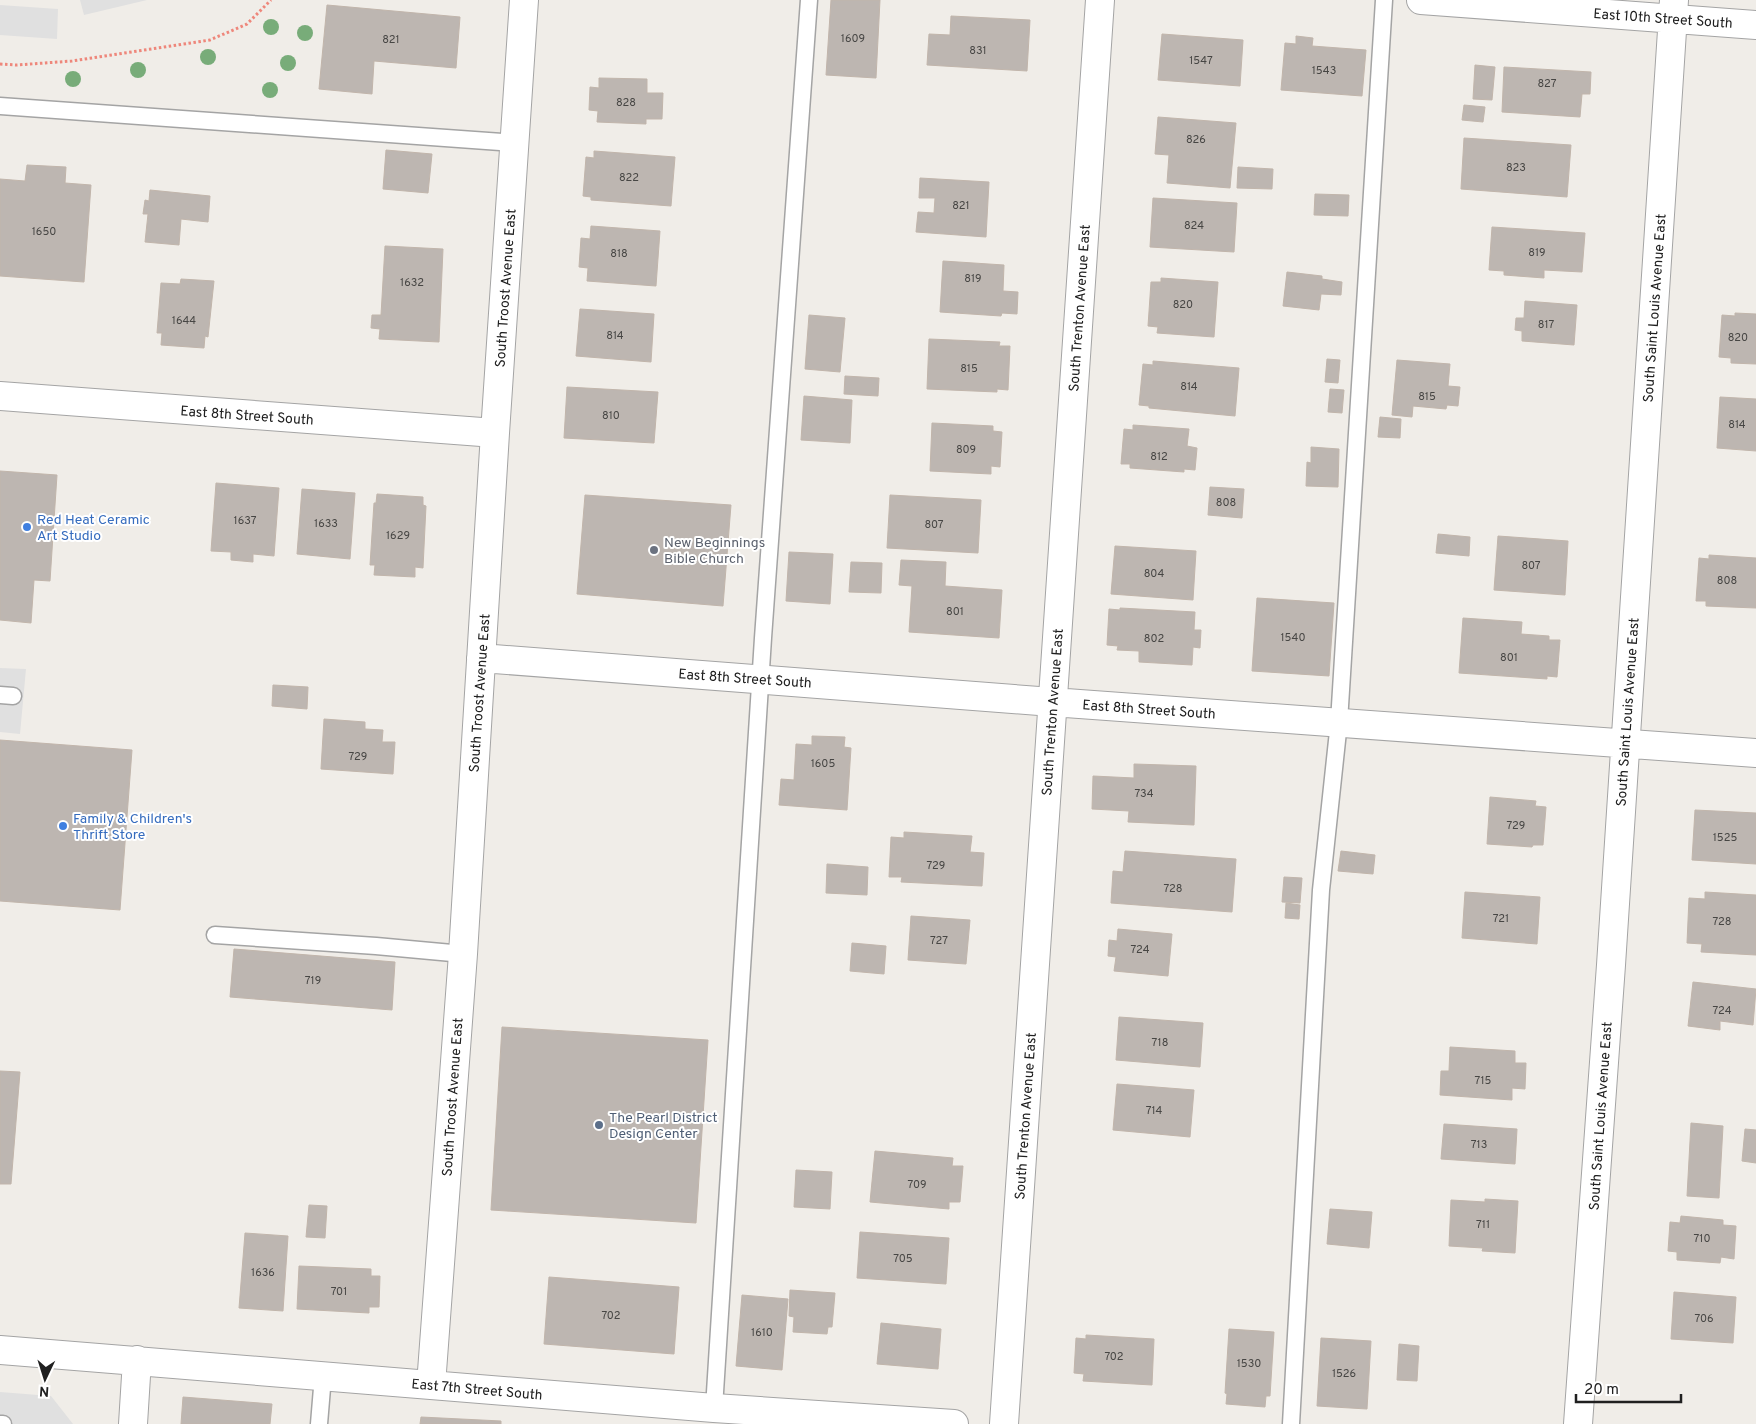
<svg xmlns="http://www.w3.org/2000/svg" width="1756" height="1424" font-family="Overpass,sans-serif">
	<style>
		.parking { fill: #e0e0e0 }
		.building { fill: #bdb6b1; stroke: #c1b5ab }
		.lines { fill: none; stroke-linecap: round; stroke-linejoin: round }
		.service-casing { stroke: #a4a4a4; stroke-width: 19 }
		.minor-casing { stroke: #a4a4a4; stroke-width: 30 }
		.path { stroke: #ee877b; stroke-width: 3; stroke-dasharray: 2.5 2.5; stroke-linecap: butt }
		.service { stroke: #fff; stroke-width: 16 }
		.minor { stroke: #fff; stroke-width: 28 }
		.tree { fill: #78ac79 }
		.shop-dot { fill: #3f7fe0; stroke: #fff; stroke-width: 2 }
		.worship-dot { fill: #6b7280; stroke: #fff; stroke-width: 2 }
		.service-dot { fill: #5c6f8a; stroke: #fff; stroke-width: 2 }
		.labels { text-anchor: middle; stroke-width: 4; stroke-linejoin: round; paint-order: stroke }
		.number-label { font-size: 11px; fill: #474644 }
		.street-label { font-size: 14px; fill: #202020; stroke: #fff }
		.shop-label { font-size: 14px; fill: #366cbe; stroke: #fff; text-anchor: start }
		.worship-label { font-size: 14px; fill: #5b616d; stroke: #fff; text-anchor: start }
		.service-label { font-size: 14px; fill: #4e5e75; stroke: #fff; text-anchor: start }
	</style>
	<rect width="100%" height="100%" fill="#f0ede8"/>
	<path class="parking" d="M80,0h67l-63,15z
		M0,5l58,4 -1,30 -57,-4z
		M0,668l26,1 -6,65 -20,-2z
		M0,1392l51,4 22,28h-73z"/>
	<path class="building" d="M831,0h49l-4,78 -50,-3z
		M327,5l133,12 -4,51 -82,-7 -2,33 -53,-5z
		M951,16l79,4 -3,51 -100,-6 2,-31 21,1z
		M1162,34l81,6 -3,46 -82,-6z
		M1296,36l17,2 -1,8 54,4 -4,46 -81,-6 4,-47 11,1z
		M1475,65l20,2 -3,33 -19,-1z
		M1504,67l87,5 -1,22h-8l-2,23 -78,-5z
		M599,78l48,1v14h16l-1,26h-16v5l-49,-2 1,-11 -9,-1 1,-23 9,1z
		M1464,105l21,2 -2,15 -21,-2z
		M1158,117l78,6 -6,65 -63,-5 2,-28 -14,-1z
		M1464,138l107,7 -4,52 -106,-8z
		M386,150l46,4 -4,39 -45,-4z
		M594,151l81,6 -4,49 -80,-6v-3l-8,-1 3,-39 8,1z
		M27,165l39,2 -1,16 26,2 -7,97 -84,-6v-97l25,2z
		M1238,167l35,2 -1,20 -35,-1z
		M920,178l69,4 -3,55 -70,-5 2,-20 16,1 1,-15h-16z
		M150,190l60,6 -2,26 -27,-3 -2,26 -34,-3 3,-28h-5l2,-14 4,1z
		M1315,194l34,1 -1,21 -34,-1z
		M1153,198l84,5 -3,49 -84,-5z
		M591,226l69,5 -4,55 -69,-5 1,-13 -9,-1 2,-29 9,1z
		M1492,227l93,6 -3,39 -38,-2v8l-40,-3v-4l-15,-1z
		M385,246l58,3 -4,93 -60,-3 1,-10 -9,-1 1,-13h9z
		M943,261l61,4 -1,26 15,1 -1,22 -15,-1 -1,3 -61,-4z
		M1287,272l35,4v3l20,3 -1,13 -20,-1 -2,16 -36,-4z
		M1161,278l57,4 -4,55 -57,-4 1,-6 -10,-1 3,-44h10z
		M181,279l33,2 -6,56 -3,-1 -1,12 -43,-3 1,-12h-5l4,-50 19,1z
		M1525,301l52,4 -3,40 -52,-4v-10l-7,-1 1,-12h8z
		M580,309l74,5 -3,48 -75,-6z
		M1735,313l21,1v50l-25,-1v-5l-12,-1 3,-42 13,1z
		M809,315l36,3 -5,54 -35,-3z
		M929,339l71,3 -1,4h11l-2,44 -11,-1v3l-70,-3z
		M1327,359l13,1 -2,23 -13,-1z
		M1397,360l53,4 -2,22 12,1 -2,19 -11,-1 -1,4 -33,-3 -1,11 -20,-2z
		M1153,361l86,7 -4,48 -86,-8v-2l-10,-1 4,-41 10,1z
		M845,376l34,2 -1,18 -34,-2z
		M567,387l91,5 -4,51 -90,-5z
		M1330,389l14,1 -2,23 -14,-1z
		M804,396l48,4 -2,43 -49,-3z
		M1720,397l36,2v52l-39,-3z
		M1380,417l21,2 -1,19 -22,-1z
		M932,423l61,3v5l9,1 -2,35 -9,-1v8l-61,-3z
		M1133,425l56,4 -2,17 10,2 -2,22 -11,-1v3l-54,-4v-4h-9l3,-35 9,1z
		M1311,447l28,2 -1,38 -32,-1 1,-24 4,1z
		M0,471l57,4 -7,106 -16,-1 -3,43 -31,-3z
		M216,483l63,5 -5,68 -21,-2v8l-22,-2v-8l-20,-1z
		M1210,487l34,2 -2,29 -34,-3z
		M302,489l53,4 -5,66 -53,-5z
		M377,494l46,3v8l3,1 -3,62 -8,-1v10l-41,-2 1,-10h-5l4,-62h2z
		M585,495l146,10 -8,101 -146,-12z
		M890,495l91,5 -3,53 -91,-5z
		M1438,534l32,3 -1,19 -33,-3z
		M1498,536l70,5 -3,54 -71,-5z
		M1115,546l81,5 -3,49 -82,-6z
		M789,552l44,2 -3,50 -44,-3z
		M1709,555l47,3v50l-50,-2v-5h-10l3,-43 10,1z
		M901,560l45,2 -1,24 57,4 -3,48 -90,-6 3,-46 -13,-1z
		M851,562l31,1 -1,30 -32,-1z
		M1257,598l77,5 -5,73 -77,-5z
		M1120,608l75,4 -1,18h7l-1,18 -7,-1 -1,18 -53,-3v-11l-22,-1 1,-4 -11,-1 2,-36 11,1z
		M1463,618l59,4 -1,12 28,2v4h11l-3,37 -10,-1v3l-88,-6z
		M273,685l35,2 -1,22 -35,-3z
		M324,719l41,3v7l18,1 -1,12h13l-2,32 -72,-5z
		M812,736l33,1 -1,10 7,1 -4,62 -68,-5 2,-26 13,1 2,-36 16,1z
		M0,740l132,10 -12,160 -120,-9z
		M1134,764l62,2 -2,59 -66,-3 1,-11 -37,-2 1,-33 41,2z
		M1490,797l46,4 -1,5 11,1 -3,38h-10l-1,2 -45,-3z
		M1695,810l61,3v51l-64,-4z
		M904,832l68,4 -2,16 14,1 -2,33 -81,-4 1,-5h-13l2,-40 13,1z
		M1125,851l111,8 -4,53 -121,-9 2,-32 10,1z
		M1341,851l34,4 -2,19 -35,-3z
		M827,864l41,3 -1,28 -41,-2z
		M1284,877l18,1 -2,25 -18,-1z
		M1465,892l75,5 -3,47 -75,-6z
		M1705,892l51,3v60l-55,-3 1,-8 -15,-1 2,-45 16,1z
		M1286,903l14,2 -1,14 -14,-1z
		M911,916l59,4 -4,44 -58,-4z
		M1118,929l54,5 -4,42 -54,-5 2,-14 -8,-1 1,-16 8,1z
		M852,943l34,3 -2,28 -34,-3z
		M234,949l161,13 -3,48 -162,-13z
		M1693,982l63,7 -3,36 -33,-4v9l-32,-4z
		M1119,1017l84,6 -3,44 -84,-7z
		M502,1027l206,13 -12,183 -205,-13z
		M1450,1047l65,4v12h11l-1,26 -13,-1v12l-72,-5 1,-24h8z
		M0,1071l20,1 -9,112h-11z
		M1117,1084l77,6 -4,47 -77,-7z
		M1691,1123l32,3 -4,72 -32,-2z
		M1444,1124l73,5 -2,35 -74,-5z
		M1745,1129l11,1v33l-14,-2z
		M875,1151l78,7 -1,8h11l-3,36h-11v7l-79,-7z
		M796,1170l36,2 -2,37 -36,-2z
		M1485,1199l33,2 -3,52 -33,-2 1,-3 -34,-2 2,-46 34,2z
		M309,1205l18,1 -2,32 -19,-1z
		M1330,1209l42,3 -3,36 -42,-4z
		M1681,1216l42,4v5l13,1 -2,33 -13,-2 -1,6 -43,-3v-8l-9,-1 2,-29 10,1z
		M860,1232l89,6 -3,46 -89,-6z
		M245,1233l43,3 -5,75 -44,-3z
		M299,1266l72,3v7h9l-1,31h-10v6l-72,-4z
		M549,1277l130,10 -5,67 -130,-10z
		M790,1290l45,3 -3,34h-4l-1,7 -34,-2 1,-15 -5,-1z
		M1674,1292l62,5 -3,46 -62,-4z
		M742,1295l46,4 -6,71 -46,-4z
		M881,1323l60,6 -3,40 -61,-5z
		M1229,1329l45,3 -4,64h-4l-1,11 -39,-3 1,-10 -2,-1z
		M1086,1335l68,4 -2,46 -69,-4 1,-7 -10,-1 2,-35 10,1z
		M1321,1338l50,3 -4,68 -50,-3z
		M1399,1344l20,2 -2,35 -20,-1z
		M183,1397l89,7 -2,20h-89z
		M421,1417l80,4v3h-81z"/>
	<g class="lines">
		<g class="service-casing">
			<path id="service" d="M0,106l515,37
				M0,695l13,1
				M215,935l161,11 87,8
				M714,1408l49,-770 46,-638
				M0,1424h3
				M319,1424l4,-48
				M1291,1424l30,-534 18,-168 45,-722"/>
		</g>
		<g class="minor-casing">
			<path id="minor" d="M1421,0l335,25
				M0,396l495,37
				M481,658l571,44 704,51
				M0,1350l714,58 240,16
				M431,1385l32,-431 32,-521 29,-433
				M133,1424l4,-64
				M1004,1424l96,-1424
				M1578,1424l33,-459 63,-965"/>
		</g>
		<path class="path" d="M0,64l17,1 55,-4 138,-21 37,-16 24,-24"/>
		<use href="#service" class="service"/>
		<use href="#minor" class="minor"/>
	</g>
	<g class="tree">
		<circle cx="271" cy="27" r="8"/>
		<circle cx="305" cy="33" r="8"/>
		<circle cx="208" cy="57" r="8"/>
		<circle cx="288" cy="63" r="8"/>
		<circle cx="138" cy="70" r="8"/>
		<circle cx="73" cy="79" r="8"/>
		<circle cx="270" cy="90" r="8"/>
	</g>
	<g class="shop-dot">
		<circle cx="27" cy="527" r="5"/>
		<circle cx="63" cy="826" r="5"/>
	</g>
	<circle class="worship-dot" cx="654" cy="550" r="5"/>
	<circle class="service-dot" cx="599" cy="1125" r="5"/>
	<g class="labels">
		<g class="number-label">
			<text x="853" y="42">1609</text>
			<text x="391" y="43">821</text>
			<text x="978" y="54">831</text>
			<text x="1201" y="64">1547</text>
			<text x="1324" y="74">1543</text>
			<text x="1547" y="87">827</text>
			<text x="626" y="106">828</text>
			<text x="1196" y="143">826</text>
			<text x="1516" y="171">823</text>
			<text x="629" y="181">822</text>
			<text x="961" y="209">821</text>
			<text x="1194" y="229">824</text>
			<text x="44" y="235">1650</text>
			<text x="1537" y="256">819</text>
			<text x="619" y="257">818</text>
			<text x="973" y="282">819</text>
			<text x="412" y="286">1632</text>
			<text x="1183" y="308">820</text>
			<text x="184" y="324">1644</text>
			<text x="1546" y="328">817</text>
			<text x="615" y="339">814</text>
			<text x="1738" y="341">820</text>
			<text x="969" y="372">815</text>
			<text x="1189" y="390">814</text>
			<text x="1427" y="400">815</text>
			<text x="611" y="419">810</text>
			<text x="1737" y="428">814</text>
			<text x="966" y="453">809</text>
			<text x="1159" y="460">812</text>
			<text x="1226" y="506">808</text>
			<text x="245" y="524">1637</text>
			<text x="326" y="527">1633</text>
			<text x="934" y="528">807</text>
			<text x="398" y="539">1629</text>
			<text x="1531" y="569">807</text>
			<text x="1154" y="577">804</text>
			<text x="1727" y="584">808</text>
			<text x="955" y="615">801</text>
			<text x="1293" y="641">1540</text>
			<text x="1154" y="642">802</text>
			<text x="1509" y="661">801</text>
			<text x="358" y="760">729</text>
			<text x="823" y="767">1605</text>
			<text x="1144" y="797">734</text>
			<text x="1516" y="829">729</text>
			<text x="1725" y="841">1525</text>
			<text x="936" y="869">729</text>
			<text x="1173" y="892">728</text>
			<text x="1501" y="922">721</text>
			<text x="1722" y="925">728</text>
			<text x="939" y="944">727</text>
			<text x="1140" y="953">724</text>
			<text x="313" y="984">719</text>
			<text x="1722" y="1014">724</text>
			<text x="1160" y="1046">718</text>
			<text x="1483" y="1084">715</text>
			<text x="1154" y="1114">714</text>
			<text x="1479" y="1148">713</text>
			<text x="917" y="1188">709</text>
			<text x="1483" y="1228">711</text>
			<text x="1702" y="1242">710</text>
			<text x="903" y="1262">705</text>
			<text x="263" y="1276">1636</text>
			<text x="339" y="1295">701</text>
			<text x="611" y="1319">702</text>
			<text x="1704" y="1322">706</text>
			<text x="762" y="1336">1610</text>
			<text x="1114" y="1360">702</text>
			<text x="1249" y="1367">1530</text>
			<text x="1344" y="1377">1526</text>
		</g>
		<g class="street-label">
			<text transform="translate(1663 18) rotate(4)" y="5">East 10th Street South</text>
			<text transform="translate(505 288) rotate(-86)" y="5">South Troost Avenue East</text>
			<text transform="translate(1079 308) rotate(-86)" y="5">South Trenton Avenue East</text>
			<text transform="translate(1654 308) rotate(-86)" y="5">South Saint Louis Avenue East</text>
			<text transform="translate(247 415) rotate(4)" y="5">East 8th Street South</text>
			<text transform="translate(745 678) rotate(4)" y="5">East 8th Street South</text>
			<text transform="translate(479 693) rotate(-86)" y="5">South Troost Avenue East</text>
			<text transform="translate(1149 709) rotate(4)" y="5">East 8th Street South</text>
			<text transform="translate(1052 712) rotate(-86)" y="5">South Trenton Avenue East</text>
			<text transform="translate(1627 712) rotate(-86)" y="5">South Saint Louis Avenue East</text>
			<text transform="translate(452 1097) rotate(-86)" y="5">South Troost Avenue East</text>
			<text transform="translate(1025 1116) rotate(-86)" y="5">South Trenton Avenue East</text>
			<text transform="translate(1600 1116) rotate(-86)" y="5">South Saint Louis Avenue East</text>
			<text transform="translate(477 1389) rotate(5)" y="5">East 7th Street South</text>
		</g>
		<g class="shop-label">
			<text x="37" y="524">Red Heat Ceramic<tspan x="37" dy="16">Art Studio</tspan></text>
			<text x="73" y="823">Family &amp; Children's<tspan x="73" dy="16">Thrift Store</tspan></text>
		</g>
		<g class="worship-label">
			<text x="664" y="547">New Beginnings<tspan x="664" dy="16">Bible Church</tspan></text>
		</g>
		<g class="service-label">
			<text x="609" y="1122">The Pearl District<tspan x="609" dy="16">Design Center</tspan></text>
		</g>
	</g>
	<g transform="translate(45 1379) rotate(184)" stroke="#ffffff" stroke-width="4" paint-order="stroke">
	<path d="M0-4L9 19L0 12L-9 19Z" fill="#202020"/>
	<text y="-8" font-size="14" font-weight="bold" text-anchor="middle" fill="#202020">N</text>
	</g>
	<path d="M1576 1394v8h105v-8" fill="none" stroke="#202020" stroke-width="2.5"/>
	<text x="1584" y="1394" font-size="15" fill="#202020" stroke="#ffffff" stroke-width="4" paint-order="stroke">20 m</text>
</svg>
